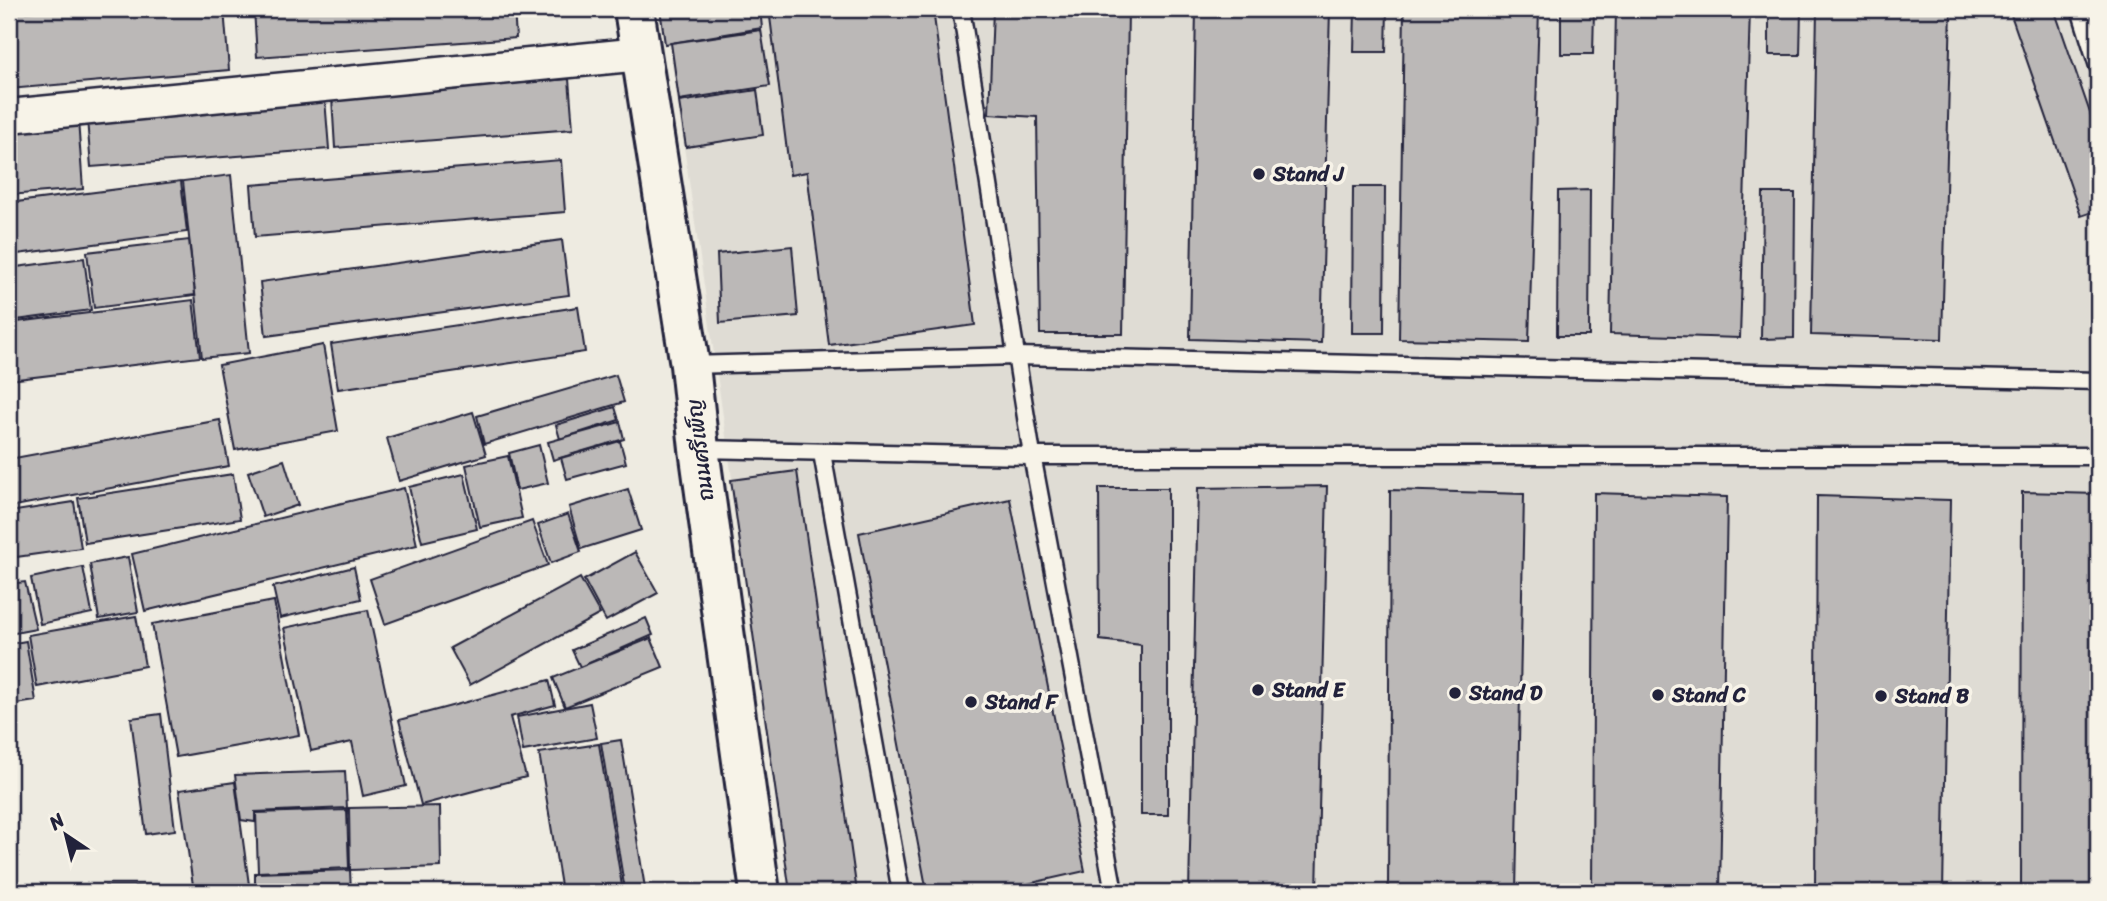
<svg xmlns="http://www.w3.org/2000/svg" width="2107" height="901" font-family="Sriracha,'Playpen Sans Thai',sans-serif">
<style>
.built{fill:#dfdcd4}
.building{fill:#bbb8b7;stroke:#22223b;stroke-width:2}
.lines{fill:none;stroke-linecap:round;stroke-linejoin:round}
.service-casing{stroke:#22223b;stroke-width:21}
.minor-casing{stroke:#22223b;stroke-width:37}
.secondary-casing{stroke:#22223b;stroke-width:44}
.service{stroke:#f7f3e8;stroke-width:16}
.minor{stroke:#f7f3e8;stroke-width:32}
.secondary{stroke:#f7f3e8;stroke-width:38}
.poi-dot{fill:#22223b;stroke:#f7f3e8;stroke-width:2.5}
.labels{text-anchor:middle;stroke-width:7;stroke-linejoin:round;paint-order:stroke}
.poi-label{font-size:21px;font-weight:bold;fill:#22223b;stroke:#f7f3e8;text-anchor:start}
.street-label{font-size:21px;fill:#22223b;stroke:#f7f3e8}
</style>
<rect width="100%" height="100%" fill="#eeebe1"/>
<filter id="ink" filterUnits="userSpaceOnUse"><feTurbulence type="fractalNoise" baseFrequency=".0143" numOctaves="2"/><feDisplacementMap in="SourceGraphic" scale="14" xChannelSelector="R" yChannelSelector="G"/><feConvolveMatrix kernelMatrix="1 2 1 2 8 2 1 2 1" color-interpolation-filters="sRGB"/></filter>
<g filter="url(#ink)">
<path class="built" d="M664 9H2098V892H792Z"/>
<g class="building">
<path d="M9 9H43L9 12Z"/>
<path d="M62 9H224L229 70 9 89V13Z"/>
<path d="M254 9H514L516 38 257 57Z"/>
<path d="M518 9H559L560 15 519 18Z"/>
<path d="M660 9H760L762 28 665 44Z"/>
<path d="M769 9H933L975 325 829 345 807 172 790 175Z"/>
<path d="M993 9H1128L1123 334H1040L1037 117 989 114Z"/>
<path d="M1196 9H1330L1321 343 1190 339Z"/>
<path d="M1355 9H1387L1386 52H1354Z"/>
<path d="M1404 9H1539L1529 342 1399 339Z"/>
<path d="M1561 9H1594L1593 54H1561Z"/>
<path d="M1616 9H1750L1740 338 1610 334Z"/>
<path d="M1769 9H1801L1800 55H1769Z"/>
<path d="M1817 9H1951L1942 339 1811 335Z"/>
<path d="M2009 9H2054L2098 136V210L2081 216Z"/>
<path d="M761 30 770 86 679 100 671 43Z"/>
<path d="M569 79 573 129 335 148 332 98Z"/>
<path d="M757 90 763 135 686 147 679 102Z"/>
<path d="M325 99 329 149 91 167 87 119Z"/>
<path d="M78 120 83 189 9 195V125Z"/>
<path d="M561 160 565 212 255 237 251 185Z"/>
<path d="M231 175 249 353 202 358 183 181Z"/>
<path d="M181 181 187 232 9 255V203Z"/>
<path d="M1353 187H1385L1384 333H1352Z"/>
<path d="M1590 190 1589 336H1557L1558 191Z"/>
<path d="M1763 193H1795L1794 338 1761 339Z"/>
<path d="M189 240 195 295 94 308 87 252Z"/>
<path d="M562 240 569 295 266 336 260 282Z"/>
<path d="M792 246 798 316 720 323 717 254Z"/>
<path d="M84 258 91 310 9 321V268Z"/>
<path d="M193 300 200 357 9 380V323Z"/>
<path d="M578 307 585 352 338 389 331 344Z"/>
<path d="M323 345 338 431 235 450 219 365Z"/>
<path d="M616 375 624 402 484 444 477 416Z"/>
<path d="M615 407 619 420 560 439 556 425Z"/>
<path d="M473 412 486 455 399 481 387 438Z"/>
<path d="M220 420 229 466 9 507V459Z"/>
<path d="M620 422 624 439 553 460 548 442Z"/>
<path d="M620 441 626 463 567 479 561 458Z"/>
<path d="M539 445 548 483 517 490 509 453Z"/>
<path d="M508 456 522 518 480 527 466 465Z"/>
<path d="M284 460 298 505 263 517 248 472Z"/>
<path d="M797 471 857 892H790L731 480Z"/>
<path d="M233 474 240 519 85 543 78 498Z"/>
<path d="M464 474 477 529 422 542 409 487Z"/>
<path d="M1327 486 1317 892H1189L1198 488Z"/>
<path d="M404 488 417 545 145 611 132 554Z"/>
<path d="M1099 488H1168V815H1141V645L1100 640Z"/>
<path d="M628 489 641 530 581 549 569 507Z"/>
<path d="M1390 490 1524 494 1516 892H1388Z"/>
<path d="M2022 492 2098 494V892H2021Z"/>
<path d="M1594 493 1727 497 1720 892H1592Z"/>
<path d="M1817 496 1950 500 1943 892H1815Z"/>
<path d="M1010 499 1085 871 991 892H927L859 533Z"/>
<path d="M74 502 81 548 9 558V512Z"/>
<path d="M568 514 581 552 551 563 538 525Z"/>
<path d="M532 521 548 565 385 624 370 579Z"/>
<path d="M635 552 658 593 606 621 584 580Z"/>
<path d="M128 557 138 612 99 619 90 564Z"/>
<path d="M83 567 92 613 40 624 31 578Z"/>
<path d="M354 567 361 599 280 618 273 587Z"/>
<path d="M580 578 600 614 470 685 450 648Z"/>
<path d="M25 582 36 629 9 634V584Z"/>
<path d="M274 601 299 735 176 757 152 624Z"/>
<path d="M368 610 406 786 363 796 352 742 311 751 284 628Z"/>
<path d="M136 616 145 666 37 687 28 635Z"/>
<path d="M646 618 653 635 580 667 572 650Z"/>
<path d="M651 638 663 667 565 707 553 678Z"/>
<path d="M26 641 36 701 9 705V644Z"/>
<path d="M549 680 555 705 510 717 526 777 421 805 399 720Z"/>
<path d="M590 703 597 738 523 751 517 717Z"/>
<path d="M161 714 175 830 146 834 131 718Z"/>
<path d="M621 740 645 888 625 891 601 743Z"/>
<path d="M599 744 623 892H562L539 753Z"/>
<path d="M345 771 347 808 255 812V822L241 820 235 775Z"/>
<path d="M235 782 250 892H194L179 790Z"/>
<path d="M440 806 441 867 350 870 349 808Z"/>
<path d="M347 810 349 868 258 872 256 813Z"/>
<path d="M350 870 351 892H255V873Z"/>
<rect x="105" y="886" width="88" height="6"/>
</g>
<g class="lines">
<g class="service-casing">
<g id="service">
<path d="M961 9 1032 455 1114 892"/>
<path d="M2080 9 2098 66"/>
<path d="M690 365 1016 356 2098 381"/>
<path d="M699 449 1030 456H2098"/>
<path d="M822 453 901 892"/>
</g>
</g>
<g class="minor-casing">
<path id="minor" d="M9 116 641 54"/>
</g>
<g class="secondary-casing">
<path id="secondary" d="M634 9 690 365 699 449 760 892"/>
</g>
<use href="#service" class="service"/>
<use href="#minor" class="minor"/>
<use href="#secondary" class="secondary"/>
</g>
</g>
<g class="poi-dot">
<circle cx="1259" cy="174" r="7"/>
<circle cx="1258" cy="690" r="7"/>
<circle cx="1455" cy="693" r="7"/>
<circle cx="1658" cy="695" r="7"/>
<circle cx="1881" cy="696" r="7"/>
<circle cx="971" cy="702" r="7"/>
</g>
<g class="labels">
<g class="poi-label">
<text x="1273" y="181">Stand J</text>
<text x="1272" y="697">Stand E</text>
<text x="1469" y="700">Stand D</text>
<text x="1672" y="702">Stand C</text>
<text x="1895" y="703">Stand B</text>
<text x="985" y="709">Stand F</text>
</g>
<g class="street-label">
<text transform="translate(700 450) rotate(-97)" y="7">ถนนศรีเพ็ญ</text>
</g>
</g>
<rect width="2107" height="901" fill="none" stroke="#f7f3e8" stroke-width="35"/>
<rect x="18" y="18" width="2072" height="866" fill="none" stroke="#22223b" stroke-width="2.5" filter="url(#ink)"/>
<g transform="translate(66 835) rotate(325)" stroke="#f7f3e8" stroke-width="5" paint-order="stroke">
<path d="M0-5L12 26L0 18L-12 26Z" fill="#22223b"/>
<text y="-10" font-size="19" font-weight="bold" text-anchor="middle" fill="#22223b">N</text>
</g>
</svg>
